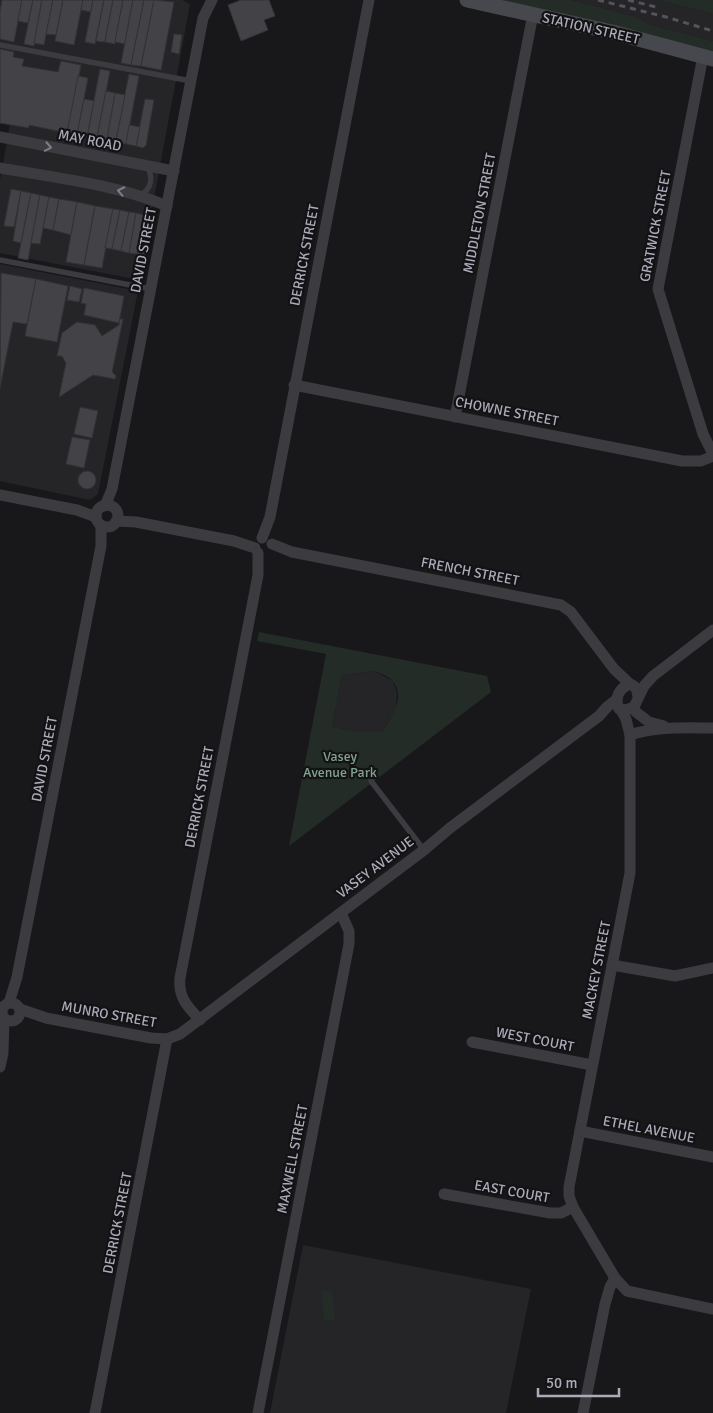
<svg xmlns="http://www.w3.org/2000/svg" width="713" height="1413" font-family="Signika,sans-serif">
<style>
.built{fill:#252427}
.green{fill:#242c28;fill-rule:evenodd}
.building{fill:#434247;stroke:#333235}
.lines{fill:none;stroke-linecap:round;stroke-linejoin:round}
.lane{stroke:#3c3b40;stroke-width:5.5}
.street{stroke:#3c3b40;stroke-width:11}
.secondary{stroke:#47474e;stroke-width:15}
.rail{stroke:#54545b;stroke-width:3;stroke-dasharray:6 5;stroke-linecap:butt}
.oneway{stroke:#7f7e89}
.labels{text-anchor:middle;stroke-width:4.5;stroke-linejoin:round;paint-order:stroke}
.street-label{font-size:14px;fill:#ababb9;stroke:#131315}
.park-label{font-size:14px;fill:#83a28e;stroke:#131315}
</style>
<rect width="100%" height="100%" fill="#18181a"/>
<g class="built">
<path d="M0 0H182L190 4 139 280 0 253V180L10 124 0 122Z"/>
<path d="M572 0H657L713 14V41L648 24 637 17Z"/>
<path d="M0 264 138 291 98 494 90 500 0 481Z"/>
<path d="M374 671 393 681 397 693 396 711 381 732H359L332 727 342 675Z"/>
<path d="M303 1245 531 1289 506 1413H270Z"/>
</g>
<g class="green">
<path d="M499 0H572L637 17 648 24 713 41V52Z"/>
<path d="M657 0H713V14Z"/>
<path d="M259 632 487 676 491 692 289 846 326 654 257 641ZM374 671C380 673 388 676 392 680 407 697 391 719 381 732H359L332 727 342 675Z"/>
<path d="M321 1291H332L335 1320 324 1321Z"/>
</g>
<g class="building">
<path d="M2 0H22L14 42 0 39V11Z"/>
<path d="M22 0H33L28 23 18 21Z"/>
<path d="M33 0H42L34 46 24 44Z"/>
<path d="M42 0H53L44 45 34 43Z"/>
<path d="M53 0H63L56 35 46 34Z"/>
<path d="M63 0H83L74 45 55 41Z"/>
<path d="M83 0H93L91 12 81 10Z"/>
<path d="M93 0H104L95 44 85 42Z"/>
<path d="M104 0H113L105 42 96 41Z"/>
<path d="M113 0H123L115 44 105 42Z"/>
<path d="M123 0H133L125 44 115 42Z"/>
<path d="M133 0H144L131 65 121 63Z"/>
<path d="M144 0H154L141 66 131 65Z"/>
<path d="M154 0 174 2 161 70 141 66Z"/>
<path d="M241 0H269L275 16 264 20 268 30 241 41 228 5Z"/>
<path d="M174 34 182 35 179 54 171 52Z"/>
<path d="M0 49 14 52 13 57 24 59 22 66 58 72 61 61 81 65 67 133 29 125V128L0 123Z"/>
<path d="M100 69 110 71 97 138 87 137Z"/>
<path d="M129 74 139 76 126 144 116 142V140Z"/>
<path d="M78 76 88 78 77 135 67 133Z"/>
<path d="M106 91 115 93 107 140 97 138Z"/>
<path d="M115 93 125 95 116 140H107Z"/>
<path d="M84 99 94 101 87 137 77 135Z"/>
<path d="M145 99 154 100 146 145 143 148 136 146Z"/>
<path d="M129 125 140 127 136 146 126 144Z"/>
<path d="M11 189 21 191 14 227 4 226Z"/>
<path d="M21 191 31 193 21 243 13 241Z"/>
<path d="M31 193 40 195 28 260 18 258Z"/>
<path d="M40 195 49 197 40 244 31 243Z"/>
<path d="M49 197 59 199 53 230 43 228Z"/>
<path d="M59 199 77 202 71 235 53 230Z"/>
<path d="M77 202 95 206 84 265 66 262Z"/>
<path d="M95 206 113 209 102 268 84 265Z"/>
<path d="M113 209 120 210 112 249 105 248Z"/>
<path d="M120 210 129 212 121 251 112 249Z"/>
<path d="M129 212 136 213 129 253 121 251Z"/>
<path d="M136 213 144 215 137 254 129 253Z"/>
<path d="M144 215 151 216 145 256 137 254Z"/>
<path d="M1 273 36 279 27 324 13 322 0 388Z"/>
<path d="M36 279 68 286 57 342 25 336Z"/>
<path d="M70 286 82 289 79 302 67 300Z"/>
<path d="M84 288 124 296 119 323 84 315 86 304 81 303Z"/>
<path d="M120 319H123L112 372 116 376 115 379 93 375 59 397 66 363 62 356H57L62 333 77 322 95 325 102 336 119 325Z"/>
<path d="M80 407 98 411 92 438 74 434Z"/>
<path d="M72 437 90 440 84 468 66 464Z"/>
<circle cx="87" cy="480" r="9"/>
</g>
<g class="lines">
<g class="lane">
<path d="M0 45 191 81"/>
<path d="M141 195C152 188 153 177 147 166"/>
<path d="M0 260 151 289"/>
<path d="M371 781 424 850"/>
</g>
<g class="street">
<path d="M703 56 658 289 703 434 713 454"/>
<path d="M0 137 174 171"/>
<path d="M0 168C56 178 115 184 167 206"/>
<path d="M294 385 682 461H701L713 456"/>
<path d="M455 417 533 14"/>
<path d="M0 495 77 510 96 517"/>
<circle cx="107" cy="516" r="11"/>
<path d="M105 506 112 489 203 18 212 0"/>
<path d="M116 521 136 522 234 541 255 548"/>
<path d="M262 538 270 517 369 0"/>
<path d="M272 544 292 552 561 605 571 612 614 669 630 684"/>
<path d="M638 696C637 690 636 686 630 684 619 688 614 698 619 709L626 710 634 707 644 686 653 676 713 630"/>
<path d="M621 710 626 719 630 735V873L569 1187V1196L573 1207 615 1278 627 1291 713 1309"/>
<path d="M636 712 649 722 664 726"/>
<path d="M630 735C657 726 685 728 713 728"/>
<path d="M612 965 675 976 713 968"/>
<circle cx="11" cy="1012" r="9"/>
<path d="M9 1003 17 977 101 546V525"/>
<path d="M20 1009 46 1018 151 1038 167 1039 180 1034 424 850 450 828 599 716 607 707 617 699"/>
<path d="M200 1020C187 1006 178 997 180 978L258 575V553"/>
<path d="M472 1042 592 1065"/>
<path d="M0 1067 3 1053 4 1018"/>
<path d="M580 1131 713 1157"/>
<path d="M444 1194 550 1213H561L573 1207"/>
<path d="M95 1413 167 1039"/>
<path d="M258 1413 349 944V931L341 913"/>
<path d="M583 1413 605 1304 610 1287 615 1278"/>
</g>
<path class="secondary" d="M467 0 612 32 713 59"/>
<g class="rail">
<path d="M598 0 666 17 713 31"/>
<path d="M628 0 660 8"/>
</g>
</g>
<defs><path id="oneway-chevron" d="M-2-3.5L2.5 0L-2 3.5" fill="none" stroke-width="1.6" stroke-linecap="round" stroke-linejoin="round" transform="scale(1.25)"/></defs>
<g class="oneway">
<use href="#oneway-chevron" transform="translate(48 147) rotate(11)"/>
<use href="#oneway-chevron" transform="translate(121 191) rotate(-168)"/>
</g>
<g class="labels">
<g class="street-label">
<text transform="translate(591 28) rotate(13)" y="5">STATION STREET</text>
<text transform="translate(90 140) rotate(11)" y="5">MAY ROAD</text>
<text transform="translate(479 213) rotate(-79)" y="5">MIDDLETON STREET</text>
<text transform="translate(655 226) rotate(-79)" y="5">GRATWICK STREET</text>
<text transform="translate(143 250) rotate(-79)" y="5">DAVID STREET</text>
<text transform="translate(304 255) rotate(-79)" y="5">DERRICK STREET</text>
<text transform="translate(507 411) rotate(11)" y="5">CHOWNE STREET</text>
<text transform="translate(470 571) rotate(11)" y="5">FRENCH STREET</text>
<text transform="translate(44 759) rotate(-79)" y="5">DAVID STREET</text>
<text transform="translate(199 797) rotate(-79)" y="5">DERRICK STREET</text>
<text transform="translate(375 867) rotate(-37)" y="5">VASEY AVENUE</text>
<text transform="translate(596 970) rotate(-79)" y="5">MACKEY STREET</text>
<text transform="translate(109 1014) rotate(10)" y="5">MUNRO STREET</text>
<text transform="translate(535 1039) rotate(11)" y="5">WEST COURT</text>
<text transform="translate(649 1129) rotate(11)" y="5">ETHEL AVENUE</text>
<text transform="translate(292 1159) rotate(-79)" y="5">MAXWELL STREET</text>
<text transform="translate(512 1191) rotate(10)" y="5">EAST COURT</text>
<text transform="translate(117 1223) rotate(-79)" y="5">DERRICK STREET</text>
</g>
<g class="park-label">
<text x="340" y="761">Vasey<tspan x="340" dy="16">Avenue Park</tspan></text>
</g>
</g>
<path d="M538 1388v8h81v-8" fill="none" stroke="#ababb9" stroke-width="2.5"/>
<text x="546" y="1388" font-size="15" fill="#ababb9" stroke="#131315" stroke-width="4" paint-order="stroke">50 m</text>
</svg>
